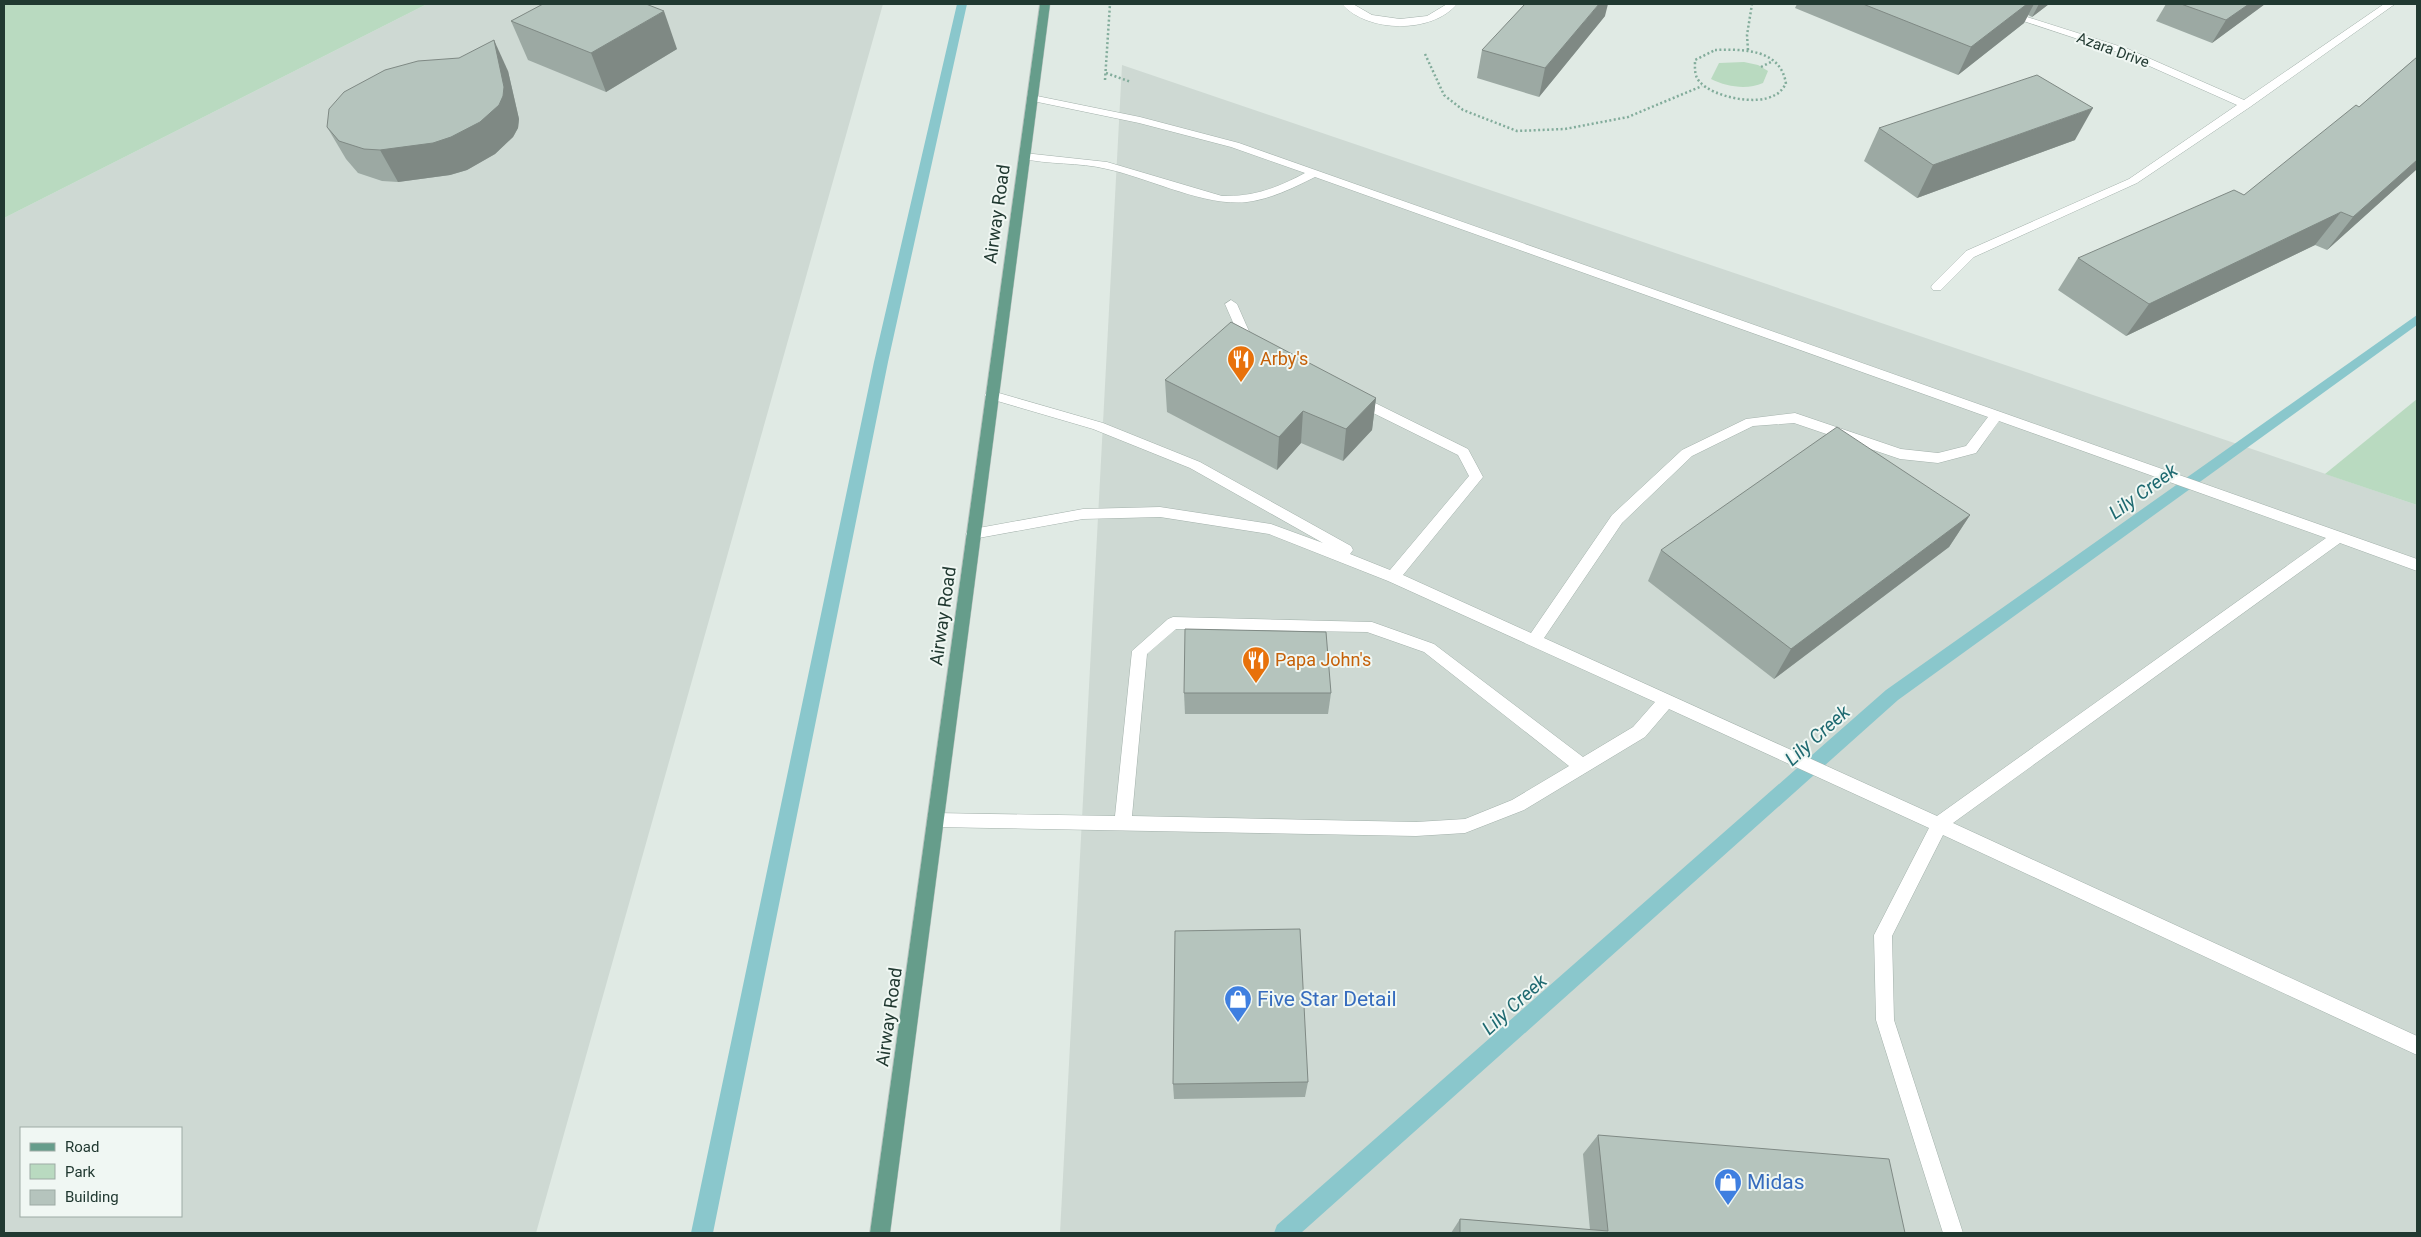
<svg xmlns="http://www.w3.org/2000/svg" width="2421" height="1237" font-family="Roboto,sans-serif">
<style>
.built{fill:#ced9d3;fill-rule:evenodd}
.green{fill:#b9dac0}
.lines{fill:none;stroke-linecap:round;stroke-linejoin:round}
.stream{fill:#8ac7cc;fill-rule:evenodd}
.service-casing{stroke:#a3b1ab;stroke-width:1}
.minor-casing{stroke:#a3b1ab;stroke-width:1}
.primary-casing{stroke:#bcc4c1;stroke-width:1}
.path{stroke:#82ac9b;stroke-width:2.5;stroke-dasharray:2 2.5;stroke-linecap:butt}
.service{fill:#fff;fill-rule:evenodd}
.minor{fill:#fff;fill-rule:evenodd}
.primary{fill:#669d8b;fill-rule:evenodd}
.wall{fill:#9ca9a3}
.shaded-wall{fill:#7f8984}
.building{fill:#b5c4bd;stroke:#7f8984}
.labels{text-anchor:middle;stroke-width:4;stroke-linejoin:round;paint-order:stroke}
.far-street-label{font-size:15px;fill:#213931;stroke:#f0f7f3}
.street-label{font-size:18px;fill:#213931;stroke:#f0f7f3}
.food-label{font-size:18px;fill:#c56008;stroke:#f0f7f3;text-anchor:start}
.water-label{font-size:19px;font-style:italic;fill:#1f6a71;stroke:#f0f7f3}
.near-shop-label{font-size:21px;fill:#366cbe;stroke:#f0f7f3;text-anchor:start}
</style>
<rect width="100%" height="100%" fill="#e0eae4"/>
<g class="built">
<path d="M427 4H883L536 1233H4V218ZM21 1128H181V1216H21Z"/>
<path d="M1122 65 2417 505V1233H1060Z"/>
</g>
<g class="green">
<path d="M4 4H427L4 218Z"/>
<path d="M1744 62 1758 65 1768 71 1763 83C1747 90 1727 87 1711 79L1719 63Z"/>
<path d="M2417 399V505L2325 474Z"/>
</g>
<g class="lines">
<g class="stream">
<path d="M957 4H967L888 362 713 1233H691L874 362Z"/>
<path d="M2417 315V325L1898 700 1301 1233H1274L1277 1225 1886 690Z"/>
</g>
<g class="service-casing">
<g id="service">
<path d="M1032 95 1140 117 1239 143 2417 559V571L2340 543 1953 823 2417 1036V1055L1943 835 1892 936 1894 1020 1963 1233H1943L1876 1020 1874 935 1929 828 1669 709 1645 737 1524 810 1465 833 1416 836 935 827 929 825 927 820 929 815 935 813 1115 816 1132 651 1168 619 1173 617 1372 622 1434 644 1583 757 1633 727 1655 702 1388 581 1269 534 1160 517 1083 519 973 539 968 538 966 534 968 530 973 529 1083 509 1160 507 1271 524 1323 543 1190 468 1093 429 987 398 985 395 987 392 992 391 1103 423 1200 462 1351 546 1353 550 1350 554 1390 570 1469 476 1458 455 1353 403 1351 400 1353 397H1363L1468 449 1483 477 1403 575 1531 633 1612 515 1682 450 1746 419 1795 413 1901 449 1938 453 1966 446 1988 417 1315 177C1293 188 1271 199 1247 202 1205 207 1149 178 1107 169 1079 162 1048 165 1020 158L1019 156 1024 153 1107 162 1222 196C1253 197 1277 188 1305 173L1231 147 1139 123 1028 100 1027 98ZM1999 421 2326 538 1937 816 1544 638 1622 523 1692 456 1753 426 1794 423 1900 459 1938 463 1976 453ZM1176 629 1367 632 1424 652 1569 766 1512 800 1465 819 1416 822 1132 816 1147 654Z"/>
<path d="M1231 300 1237 304 1255 345 1253 348H1245L1243 345 1225 304Z"/>
</g>
</g>
<g class="minor-casing">
<g id="minor">
<path d="M1342 4H1353L1372 15 1400 19 1427 16 1447 4H1457C1432 34 1367 33 1342 4Z"/>
<path d="M1972 4H1986L2128 49 2244 100 2384 4H2395L2250 107 2137 183 1974 257 1941 290H1933L1931 287 1933 284 1966 251 2129 179 2237 105 2120 53Z"/>
</g>
</g>
<g class="primary-casing">
<path id="primary" d="M1040 4H1050L890 1233H870Z"/>
</g>
<g class="path">
<path d="M1715 50C1744 49 1781 49 1786 84 1783 88 1780 93 1775 95 1757 106 1713 97 1700 82 1694 76 1695 68 1695 60Z"/>
<path d="M1748 50 1747 35 1752 4"/>
<path d="M1425 54 1444 95 1463 110 1517 131 1565 129 1628 117 1702 86"/>
<path d="M1761 67 1773 61"/>
<path d="M1106 73 1131 82"/>
<path d="M1105 80 1110 4"/>
</g>
<use href="#service" class="service"/>
<use href="#minor" class="minor"/>
<use href="#primary" class="primary"/>
</g>
<g class="wall">
<path d="M1797 4H2049L2032 17 2028 15 2024 23 1958 75 1795 8Z"/>
<path d="M2166 4H2265L2212 43 2156 21Z"/>
<path d="M1605 16 1539 97 1477 78 1482 50Z"/>
<path d="M511 21 677 49 606 92 528 60Z"/>
<path d="M2417 57V169L2327 250 2315 245 2126 336 2058 290 2078 258 2244 195 2359 107Z"/>
<path d="M508 71 519 119 518 128 513 137 495 154 467 170 450 175 398 182 382 181 358 173 346 159 327 127Z"/>
<path d="M1879 128 2075 140 1917 198 1864 161Z"/>
<path d="M1165 380 1376 398 1372 430 1343 461 1301 443 1277 470 1167 412Z"/>
<path d="M1970 515 1949 547 1774 679 1648 581 1661 550Z"/>
<path d="M1184 693H1331L1328 714H1185Z"/>
<path d="M1308 1082 1305 1097 1174 1099 1173 1084Z"/>
<path d="M1598 1135 1905 1233H1451L1460 1219 1590 1230 1583 1154Z"/>
</g>
<g class="shaded-wall">
<path d="M1599 4H1608L1605 16 1539 97 1545 68Z"/>
<path d="M2027 4H2034L2024 23 1958 75 1971 47Z"/>
<path d="M2039 4H2049L2032 17Z"/>
<path d="M2249 4H2265L2212 43 2226 20Z"/>
<path d="M664 11 677 49 606 92 591 53Z"/>
<path d="M494 40 508 71 519 119 518 128 513 137 495 154 467 170 450 175 398 182 380 150Z"/>
<path d="M2093 108 2075 140 1917 198 1933 165Z"/>
<path d="M2417 160V169L2327 250 2353 217Z"/>
<path d="M2341 212 2315 245 2126 336 2149 304Z"/>
<path d="M1376 398 1372 430 1343 461 1346 429Z"/>
<path d="M1303 411 1301 443 1277 470 1279 437Z"/>
<path d="M1970 515 1949 547 1774 679 1791 649Z"/>
</g>
<g class="building">
<path d="M543 4H646L664 11 591 53 511 21Z"/>
<path d="M1525 4H1599L1545 68 1482 50Z"/>
<path d="M1863 4H2027L1971 47Z"/>
<path d="M2181 4H2249L2226 20Z"/>
<path d="M494 40 504 87 503 96 499 105 480 122 451 137 433 143 380 150 364 149 339 141 327 127 329 109 344 92 385 70 418 61 459 58Z"/>
<path d="M2417 57V160L2353 217 2341 212 2149 304 2078 258 2234 190 2244 195 2356 105 2359 107Z"/>
<path d="M2037 75 2093 108 1933 165 1879 128Z"/>
<path d="M1231 322 1376 398 1346 429 1303 411 1279 437 1165 380Z"/>
<path d="M1837 427 1970 515 1791 649 1661 550Z"/>
<path d="M1185 629 1326 632 1331 693H1184Z"/>
<path d="M1300 929 1308 1082 1173 1084 1175 931Z"/>
<path d="M1598 1135 1889 1159 1905 1233H1460V1219L1608 1231Z"/>
</g>
<defs>
<g id="restaurant-pin" transform="scale(1.4375)"><path d="M0 17L-7.5 6A9.5 9.5 0 1 1 7.5 6Z" fill="#e8710a" stroke="#f0f7f3"/><path d="M-5-6h1v4h1v-4h1v4h1v-4h1v5L-1.5 .5V6h-2V.5L-5-1ZM5-6V6H3V1.5H1.5Q1.5-4 5-6Z" fill="#fff"/></g>
<g id="shop-pin" transform="scale(1.4375)"><path d="M0 17L-7.5 6A9.5 9.5 0 1 1 7.5 6Z" fill="#3f7fe0" stroke="#f0f7f3"/><path d="M-5-2.5h2.3a2.7 3.5 0 0 1 5.4 0H5L5.5 6h-11ZM-1.5-2.5h3a1.5 2.3 0 0 0-3 0Z" fill="#fff"/></g>
</defs>
<g fill-rule="evenodd">
<use href="#restaurant-pin" x="1241" y="359"/>
<use href="#restaurant-pin" x="1256" y="660"/>
<use href="#shop-pin" x="1238" y="999"/>
<use href="#shop-pin" x="1728" y="1182"/>
</g>
<g class="labels">
<g class="far-street-label">
<text transform="translate(2113 50) rotate(20)" y="5">Azara Drive</text>
</g>
<g class="street-label">
<text transform="translate(997 214) rotate(-82)" y="6">Airway Road</text>
<text transform="translate(943 616) rotate(-82)" y="6">Airway Road</text>
<text transform="translate(889 1017) rotate(-82)" y="6">Airway Road</text>
</g>
<g class="food-label">
<text x="1260" y="365">Arby's</text>
<text x="1275" y="666">Papa John's</text>
</g>
<g class="water-label">
<text transform="translate(2143 491) rotate(-36)" y="7">Lily Creek</text>
<text transform="translate(1817 735) rotate(-42)" y="7">Lily Creek</text>
<text transform="translate(1514 1004) rotate(-42)" y="7">Lily Creek</text>
</g>
<g class="near-shop-label">
<text x="1257" y="1006">Five Star Detail</text>
<text x="1747" y="1189">Midas</text>
</g>
</g>
<rect width="2421" height="1237" fill="none" stroke="#213931" stroke-width="10"/>
<rect x="20" y="1127" width="162" height="90" fill="#f0f7f3" stroke="#9daba5"/>
<rect x="30" y="1143" width="25" height="8" fill="#669d8b" stroke="#9daba5"/>
<text x="65" y="1152" font-size="15" fill="#213931">Road</text>
<rect x="30" y="1164" width="25" height="15" fill="#b9dac0" stroke="#9daba5"/>
<text x="65" y="1177" font-size="15" fill="#213931">Park</text>
<rect x="30" y="1190" width="25" height="15" fill="#b5c4bd" stroke="#9daba5"/>
<text x="65" y="1202" font-size="15" fill="#213931">Building</text>
</svg>
